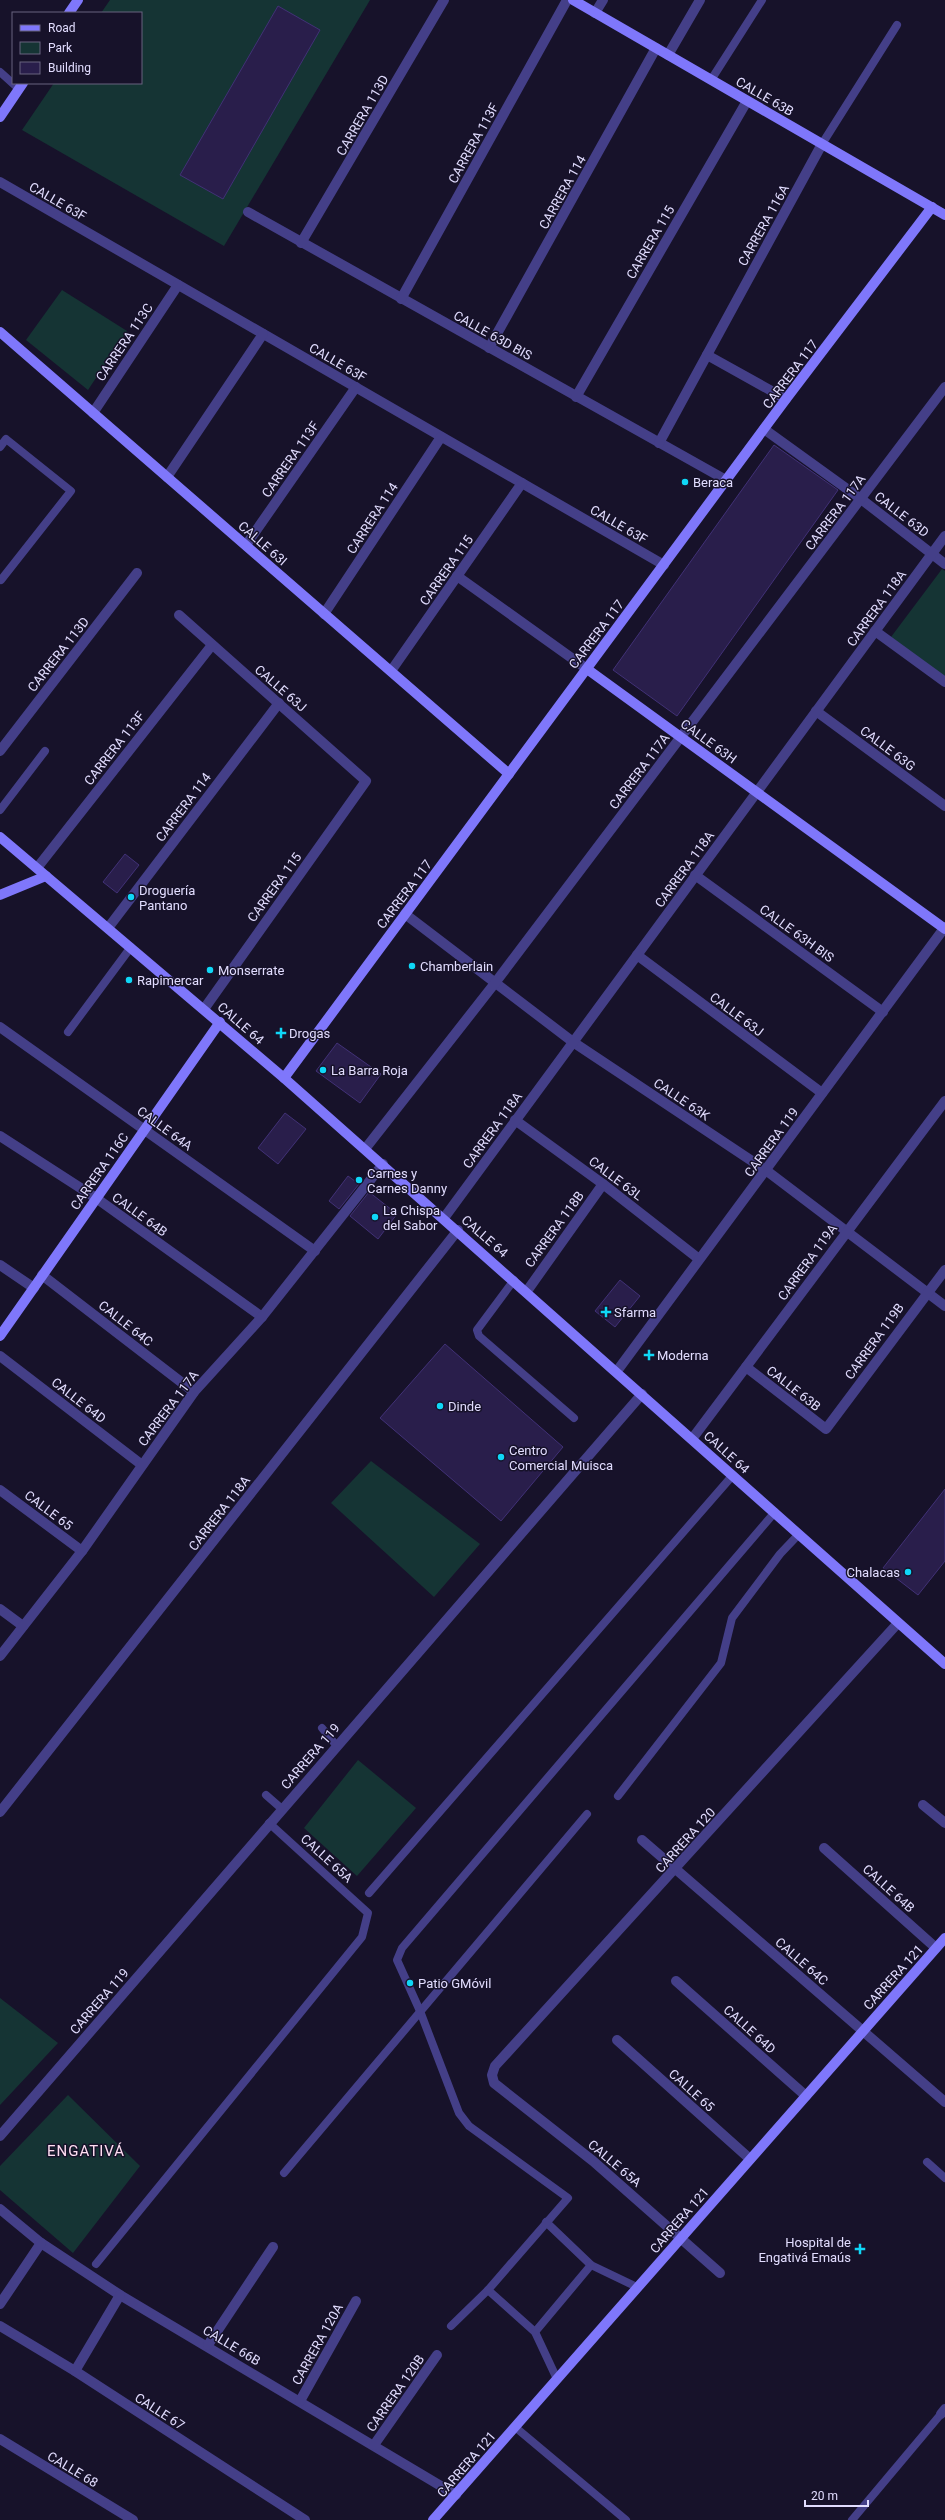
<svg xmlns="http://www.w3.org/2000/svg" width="945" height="2520" font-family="Roboto,sans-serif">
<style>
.green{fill:#153434}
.building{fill:#291e4b;stroke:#413176}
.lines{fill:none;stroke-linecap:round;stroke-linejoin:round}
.lane{stroke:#443f88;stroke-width:8}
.street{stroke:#443f88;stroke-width:10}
.secondary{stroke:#7f77fb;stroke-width:10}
.poi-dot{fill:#0fd7f7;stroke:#17122a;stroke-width:1.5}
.labels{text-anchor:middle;stroke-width:3;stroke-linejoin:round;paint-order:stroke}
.street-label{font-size:13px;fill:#e1dcfe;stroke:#17122a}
.poi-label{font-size:13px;fill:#e1dcfe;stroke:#17122a;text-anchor:start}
.quarter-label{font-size:15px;letter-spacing:1px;fill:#fedef1;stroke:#17122a}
</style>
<rect width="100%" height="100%" fill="#17122a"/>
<g class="green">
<path d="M110 0H370L224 246 22 130 54 83H141V13H101Z"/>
<path d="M62 290 127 331 88 390 26 340Z"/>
<path d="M942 569 945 571V677L891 637Z"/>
<path d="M371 1461 480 1544 434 1597 331 1503Z"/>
<path d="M358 1760 416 1808 357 1876 304 1828Z"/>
<path d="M0 1998 58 2043 0 2105Z"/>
<path d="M68 2095 140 2166 73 2253 0 2190V2166Z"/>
</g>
<g class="building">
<path d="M278 6 320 30 223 199 180 175Z"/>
<path d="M774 445 838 490 677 716 613 670Z"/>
<path d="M125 854 139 865 117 893 103 882Z"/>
<path d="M337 1043 381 1074 360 1103 316 1071Z"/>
<path d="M285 1113 306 1129 278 1164 258 1148Z"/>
<path d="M348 1176 359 1184 339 1209 329 1201Z"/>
<path d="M369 1192 397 1214 378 1239 350 1216Z"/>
<path d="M620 1280 640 1296 615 1327 595 1311Z"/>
<path d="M445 1344 563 1447 501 1521 380 1418Z"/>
<path d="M945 1489V1561L918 1595 883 1568Z"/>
</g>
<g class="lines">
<g class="lane">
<path d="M0 72 19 89"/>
<path d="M711 80 762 0"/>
<path d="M822 144 897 25"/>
<path d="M0 447 6 439 71 491 1 580"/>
<path d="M0 810 45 751"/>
<path d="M68 1032 131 947"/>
<path d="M514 1280 477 1330 479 1336 574 1418"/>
<path d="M322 1728 336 1745"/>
<path d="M266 1795 282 1809"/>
<path d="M618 1796 721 1663 732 1618 780 1554 799 1534"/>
<path d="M369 1893 733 1475"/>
<path d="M927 2162 945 2178"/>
<path d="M284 2173 587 1814"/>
<path d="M546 2222 591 2265 637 2287"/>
<path d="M96 2264 362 1937 368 1913 269 1823"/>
<path d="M488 2290 535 2332 557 2379"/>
<path d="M451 2326 488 2290 568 2198 469 2126 459 2113 420 2011 397 1960 402 1948 775 1512"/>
<path d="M535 2332 591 2265"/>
<path d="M515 2427 626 2520"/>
<path d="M852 2520 941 2414"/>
</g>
<g class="street">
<path d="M595 13 603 0"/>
<path d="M668 55 700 0"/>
<path d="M0 182 664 565"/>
<path d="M248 212 726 480"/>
<path d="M301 243 444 0"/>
<path d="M401 299 567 0"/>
<path d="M489 348 656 48"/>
<path d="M707 355 786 399"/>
<path d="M576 397 747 101"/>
<path d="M93 413 178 285"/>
<path d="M764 429 861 499 945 564"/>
<path d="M659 443 822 144"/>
<path d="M167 477 263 334"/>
<path d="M246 545 356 387"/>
<path d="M457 576 587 669"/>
<path d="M324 614 441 437"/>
<path d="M179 615 366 781 204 1009"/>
<path d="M875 631 945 682"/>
<path d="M391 671 522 483"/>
<path d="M816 711 945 806"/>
<path d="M0 751 137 573"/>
<path d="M37 868 212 645"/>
<path d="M695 875 883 1012"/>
<path d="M405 914 573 1042 767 1171 945 1306"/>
<path d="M108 928 279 703"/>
<path d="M637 955 822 1093"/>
<path d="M0 1027 315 1251"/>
<path d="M515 1120 603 1184 699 1259"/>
<path d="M0 1136 96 1198 262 1317"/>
<path d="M365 1149 495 983 945 387"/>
<path d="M444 1218 945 536"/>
<path d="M0 1265 34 1288"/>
<path d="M42 1275 194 1392"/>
<path d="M527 1291 603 1184"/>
<path d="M0 1356 142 1465"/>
<path d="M746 1367 826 1429 945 1270"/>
<path d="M617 1371 945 927"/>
<path d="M692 1439 945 1101"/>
<path d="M0 1490 82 1551"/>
<path d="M0 1609 23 1626"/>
<path d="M0 1656 82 1551 194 1392 262 1317 383 1164"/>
<path d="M923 1805 945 1823"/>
<path d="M0 1812 458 1230"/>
<path d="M642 1840 945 2102"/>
<path d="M824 1848 936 1948"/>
<path d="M676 1981 806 2096"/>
<path d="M617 2040 750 2159"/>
<path d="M0 2136 642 1394"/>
<path d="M0 2209 41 2243 120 2295 456 2495"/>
<path d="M720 2273 593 2161 494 2083 492 2075 495 2066 898 1623"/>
<path d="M0 2304 41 2243"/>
<path d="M0 2326 75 2371 305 2520"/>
<path d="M208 2345 273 2247"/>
<path d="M75 2371 120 2295"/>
<path d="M300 2401 356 2301"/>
<path d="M941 2414 945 2409"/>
<path d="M0 2439 133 2520"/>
<path d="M374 2445 437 2355"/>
</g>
<g class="secondary">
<path d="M573 0 945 215"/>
<path d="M69 13 78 0"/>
<path d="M0 117 23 83"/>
<path d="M0 332 509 774"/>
<path d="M587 669 945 929"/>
<path d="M0 837 284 1078 945 1664"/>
<path d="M0 895 46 876"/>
<path d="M284 1078 786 399 932 207"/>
<path d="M0 1336 220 1022"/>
<path d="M433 2520 945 1938"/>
</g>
</g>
<g class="poi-dot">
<circle cx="685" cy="482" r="4"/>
<circle cx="131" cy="897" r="4"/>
<circle cx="412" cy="966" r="4"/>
<circle cx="210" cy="970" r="4"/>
<circle cx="129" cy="980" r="4"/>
<path d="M279 1027h4v4h4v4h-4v4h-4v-4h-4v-4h4z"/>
<circle cx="323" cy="1070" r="4"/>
<circle cx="359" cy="1180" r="4"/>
<circle cx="375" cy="1217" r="4"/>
<path d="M604 1306h4v4h4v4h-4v4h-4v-4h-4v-4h4z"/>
<path d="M647 1349h4v4h4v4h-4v4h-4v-4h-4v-4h4z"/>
<circle cx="440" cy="1406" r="4"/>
<circle cx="501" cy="1457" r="4"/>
<circle cx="908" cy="1572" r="4"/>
<circle cx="410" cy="1983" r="4"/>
<path d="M858 2243h4v4h4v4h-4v4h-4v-4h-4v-4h4z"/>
</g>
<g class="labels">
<g class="street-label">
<text transform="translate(765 96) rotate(30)" y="5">CALLE 63B</text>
<text transform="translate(362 115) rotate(-60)" y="5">CARRERA 113D</text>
<text transform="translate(473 143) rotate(-61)" y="5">CARRERA 113F</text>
<text transform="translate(562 192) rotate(-61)" y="5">CARRERA 114</text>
<text transform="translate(58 201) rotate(30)" y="5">CALLE 63F</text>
<text transform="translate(763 225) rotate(-61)" y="5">CARRERA 116A</text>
<text transform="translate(650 242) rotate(-60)" y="5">CARRERA 115</text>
<text transform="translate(493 335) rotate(29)" y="5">CALLE 63D BIS</text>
<text transform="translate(124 342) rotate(-56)" y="5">CARRERA 113C</text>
<text transform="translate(338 362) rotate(30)" y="5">CALLE 63F</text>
<text transform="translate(790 374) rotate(-53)" y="5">CARRERA 117</text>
<text transform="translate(290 459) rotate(-55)" y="5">CARRERA 113F</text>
<text transform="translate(835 512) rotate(-53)" y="5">CARRERA 117A</text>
<text transform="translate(902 514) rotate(38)" y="5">CALLE 63D</text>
<text transform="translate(372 518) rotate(-57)" y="5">CARRERA 114</text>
<text transform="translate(619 524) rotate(30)" y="5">CALLE 63F</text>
<text transform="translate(263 543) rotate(41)" y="5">CALLE 63I</text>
<text transform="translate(446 570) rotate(-55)" y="5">CARRERA 115</text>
<text transform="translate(876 608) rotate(-54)" y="5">CARRERA 118A</text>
<text transform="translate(596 634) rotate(-53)" y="5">CARRERA 117</text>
<text transform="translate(58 654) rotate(-52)" y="5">CARRERA 113D</text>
<text transform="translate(281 688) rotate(41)" y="5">CALLE 63J</text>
<text transform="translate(709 741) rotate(36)" y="5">CALLE 63H</text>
<text transform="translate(114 748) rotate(-52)" y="5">CARRERA 113F</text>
<text transform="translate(888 748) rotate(37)" y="5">CALLE 63G</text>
<text transform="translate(639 771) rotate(-53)" y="5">CARRERA 117A</text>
<text transform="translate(183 807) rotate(-53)" y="5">CARRERA 114</text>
<text transform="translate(684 869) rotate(-54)" y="5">CARRERA 118A</text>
<text transform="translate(274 887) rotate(-54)" y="5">CARRERA 115</text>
<text transform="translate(404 894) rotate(-53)" y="5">CARRERA 117</text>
<text transform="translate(797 933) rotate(36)" y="5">CALLE 63H BIS</text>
<text transform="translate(737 1014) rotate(37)" y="5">CALLE 63J</text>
<text transform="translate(241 1023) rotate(41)" y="5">CALLE 64</text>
<text transform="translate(682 1099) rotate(34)" y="5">CALLE 63K</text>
<text transform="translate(165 1128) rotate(36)" y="5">CALLE 64A</text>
<text transform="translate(492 1130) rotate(-54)" y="5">CARRERA 118A</text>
<text transform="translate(771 1142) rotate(-54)" y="5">CARRERA 119</text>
<text transform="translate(99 1171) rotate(-55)" y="5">CARRERA 116C</text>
<text transform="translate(616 1178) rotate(37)" y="5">CALLE 63L</text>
<text transform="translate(140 1214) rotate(36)" y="5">CALLE 64B</text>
<text transform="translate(554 1229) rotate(-54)" y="5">CARRERA 118B</text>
<text transform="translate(485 1236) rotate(41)" y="5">CALLE 64</text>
<text transform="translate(807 1262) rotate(-54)" y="5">CARRERA 119A</text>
<text transform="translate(126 1323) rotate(38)" y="5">CALLE 64C</text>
<text transform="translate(874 1341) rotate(-54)" y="5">CARRERA 119B</text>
<text transform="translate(794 1388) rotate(38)" y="5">CALLE 63B</text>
<text transform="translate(79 1400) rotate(38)" y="5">CALLE 64D</text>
<text transform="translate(168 1408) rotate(-53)" y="5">CARRERA 117A</text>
<text transform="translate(727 1452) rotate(42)" y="5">CALLE 64</text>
<text transform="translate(49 1510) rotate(37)" y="5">CALLE 65</text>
<text transform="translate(219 1513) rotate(-52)" y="5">CARRERA 118A</text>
<text transform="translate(310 1756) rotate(-49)" y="5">CARRERA 119</text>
<text transform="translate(685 1840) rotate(-48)" y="5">CARRERA 120</text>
<text transform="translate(327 1858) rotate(42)" y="5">CALLE 65A</text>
<text transform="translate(889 1888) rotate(42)" y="5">CALLE 64B</text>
<text transform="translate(802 1961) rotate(41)" y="5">CALLE 64C</text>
<text transform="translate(893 1977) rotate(-48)" y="5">CARRERA 121</text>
<text transform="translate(99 2001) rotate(-49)" y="5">CARRERA 119</text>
<text transform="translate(750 2029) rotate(42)" y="5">CALLE 64D</text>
<text transform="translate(692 2090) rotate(42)" y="5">CALLE 65</text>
<text transform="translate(615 2163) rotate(40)" y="5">CALLE 65A</text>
<text transform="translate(679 2220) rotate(-49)" y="5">CARRERA 121</text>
<text transform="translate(317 2344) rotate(-61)" y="5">CARRERA 120A</text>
<text transform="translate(232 2345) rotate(31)" y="5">CALLE 66B</text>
<text transform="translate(395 2393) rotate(-55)" y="5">CARRERA 120B</text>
<text transform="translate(160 2411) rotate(33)" y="5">CALLE 67</text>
<text transform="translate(466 2464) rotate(-49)" y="5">CARRERA 121</text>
<text transform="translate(73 2469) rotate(31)" y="5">CALLE 68</text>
</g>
<g class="poi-label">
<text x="693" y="487">Beraca</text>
<text x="139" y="895">Droguería<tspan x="139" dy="15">Pantano</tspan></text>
<text x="420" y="971">Chamberlain</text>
<text x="218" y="975">Monserrate</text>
<text x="137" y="985">Rapimercar</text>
<text x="289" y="1038">Drogas</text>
<text x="331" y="1075">La Barra Roja</text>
<text x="367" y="1178">Carnes y<tspan x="367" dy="15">Carnes Danny</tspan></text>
<text x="383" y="1215">La Chispa<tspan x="383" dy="15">del Sabor</tspan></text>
<text x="614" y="1317">Sfarma</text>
<text x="657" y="1360">Moderna</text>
<text x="448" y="1411">Dinde</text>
<text x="509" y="1455">Centro<tspan x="509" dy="15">Comercial Muisca</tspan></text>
<text x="900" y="1577" text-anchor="end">Chalacas</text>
<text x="418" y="1988">Patio GMóvil</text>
<text x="851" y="2247" text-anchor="end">Hospital de<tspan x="851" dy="15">Engativá Emaús</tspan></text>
</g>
<g class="quarter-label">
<text x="86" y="2156">ENGATIVÁ</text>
</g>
</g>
<rect x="12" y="12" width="130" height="72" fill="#17122a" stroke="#68637f"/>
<rect x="20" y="25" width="20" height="6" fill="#7f77fb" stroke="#68637f"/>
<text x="48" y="32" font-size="12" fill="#e1dcfe">Road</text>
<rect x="20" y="42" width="20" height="12" fill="#153434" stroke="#68637f"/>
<text x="48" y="52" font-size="12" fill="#e1dcfe">Park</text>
<rect x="20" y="62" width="20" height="12" fill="#291e4b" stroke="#68637f"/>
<text x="48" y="72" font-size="12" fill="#e1dcfe">Building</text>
<path d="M805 2500v6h63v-6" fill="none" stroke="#e1dcfe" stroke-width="2"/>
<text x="811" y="2500" font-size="12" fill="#e1dcfe" stroke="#17122a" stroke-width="3" paint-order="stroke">20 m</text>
</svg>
